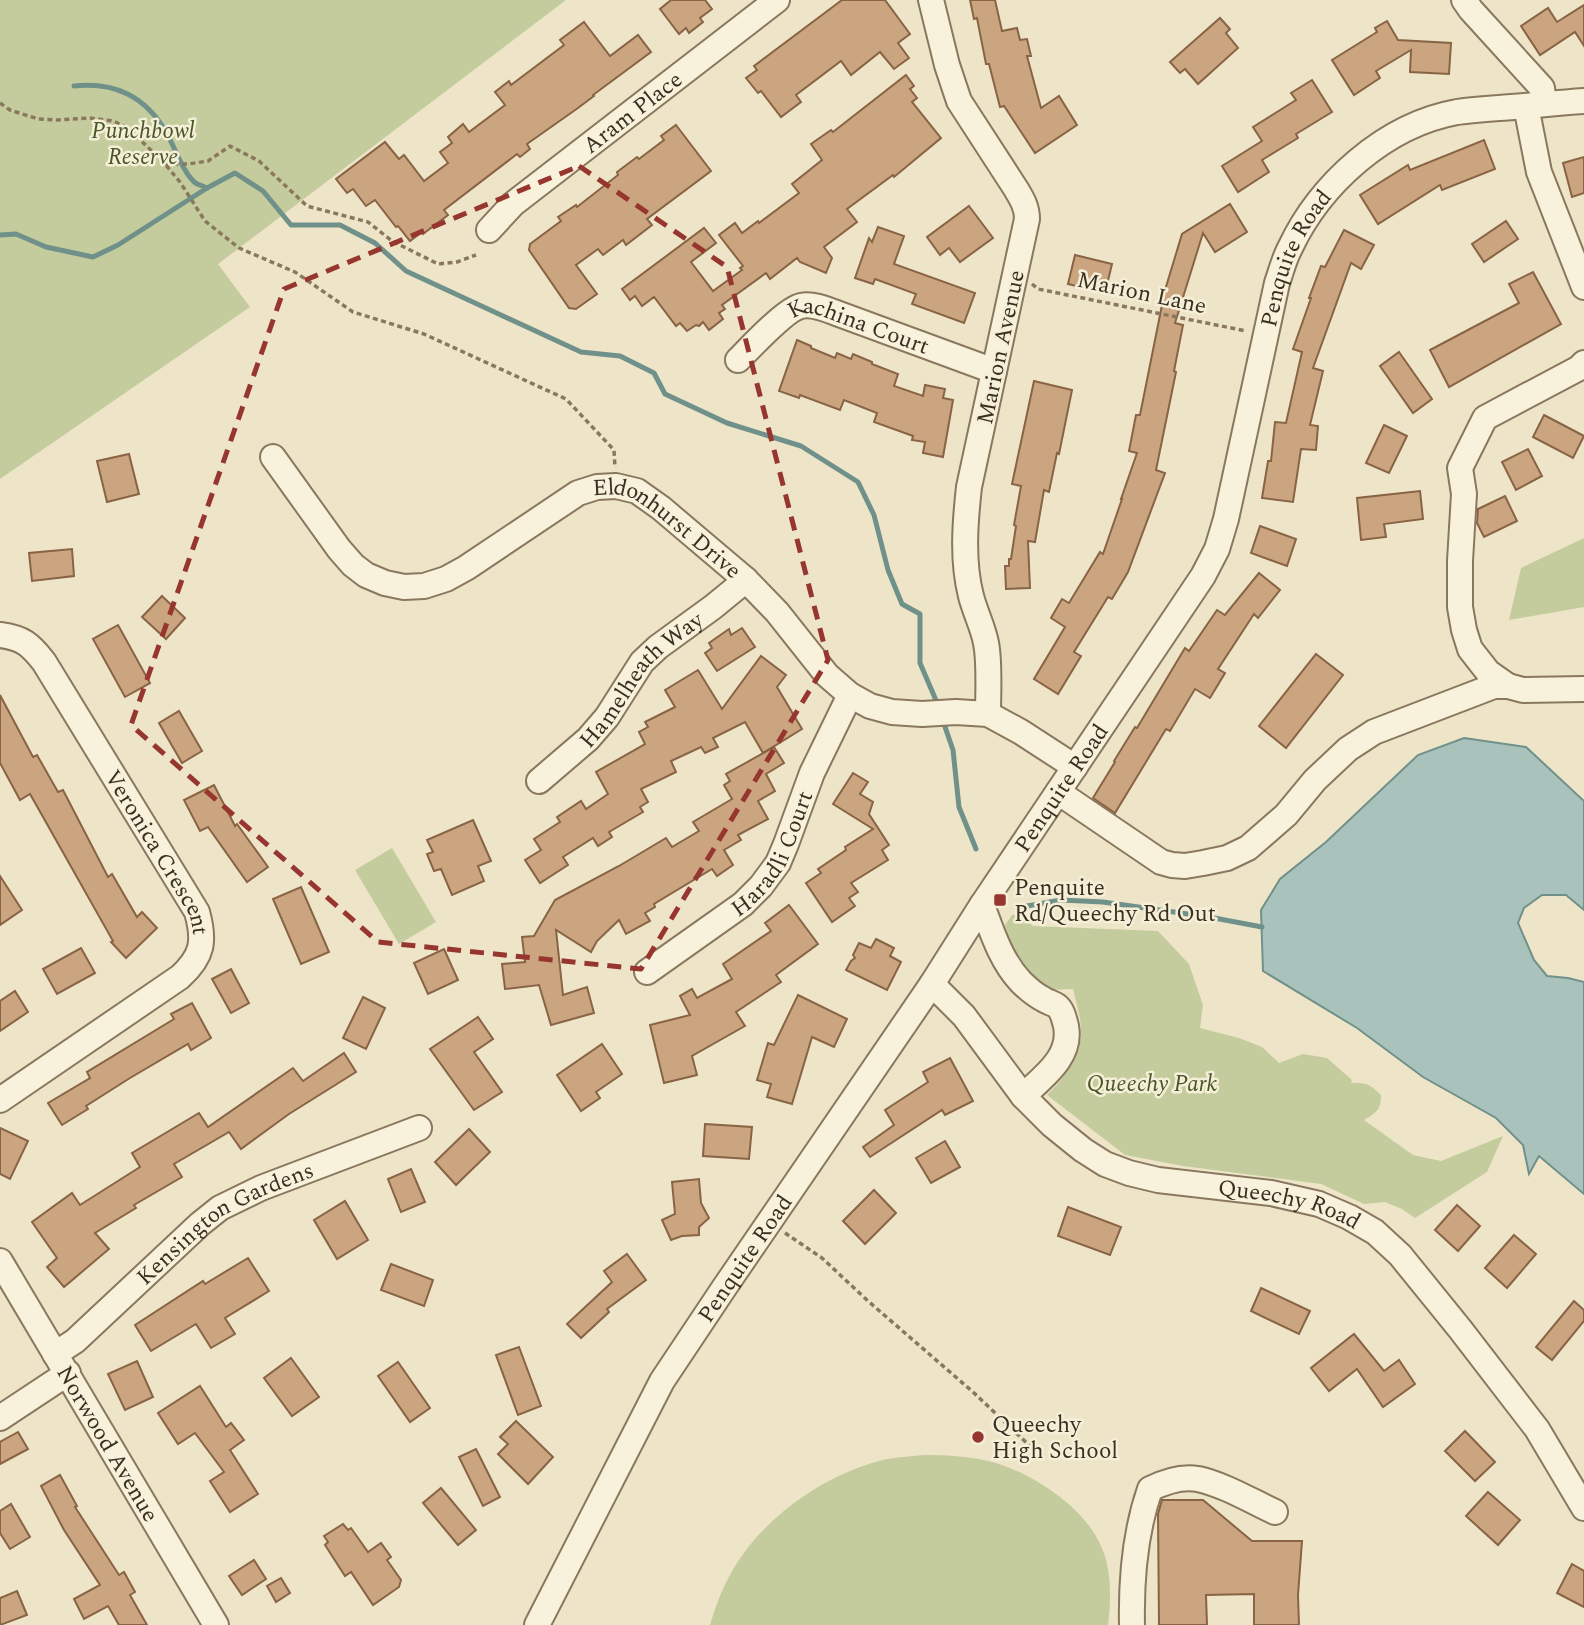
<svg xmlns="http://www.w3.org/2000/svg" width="1584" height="1625" font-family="Spectral,serif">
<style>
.green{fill:#c4cc9d}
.water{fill:#aac2bc;stroke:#70918a;stroke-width:2}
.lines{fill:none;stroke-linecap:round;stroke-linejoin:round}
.stream{stroke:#70918a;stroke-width:5}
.building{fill:#cba480;stroke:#886344;stroke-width:2}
.minor-casing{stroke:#8a785e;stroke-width:28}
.path{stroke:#8a785e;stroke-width:3.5;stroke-dasharray:5 3.5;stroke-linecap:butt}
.minor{stroke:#f8f2dc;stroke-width:24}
.marked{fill:none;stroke:#97352f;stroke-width:5;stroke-dasharray:14 9;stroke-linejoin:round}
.poi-dot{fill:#97352f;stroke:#f5efd8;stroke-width:2.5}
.labels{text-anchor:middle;stroke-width:5;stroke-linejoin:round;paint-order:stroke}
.street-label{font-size:23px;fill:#3b2f21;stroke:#f5efd8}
.park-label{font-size:23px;font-style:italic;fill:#485628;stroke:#f5efd8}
.poi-label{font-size:23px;fill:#3b2f21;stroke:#f5efd8;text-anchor:start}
</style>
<rect width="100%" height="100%" fill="#eee5c9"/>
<g class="green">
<path d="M0 0H566L218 264 250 307 0 479Z"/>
<path d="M1584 538V607L1509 620 1521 568Z"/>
<path d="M392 848 436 922 399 944 355 870Z"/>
<path d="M1012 915H1021L1033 926 1158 931 1189 964 1203 1005 1200 1028 1239 1038 1262 1047 1279 1063 1303 1054 1327 1058 1352 1080 1351 1083C1366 1082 1371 1085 1381 1095 1381 1110 1376 1113 1364 1120L1413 1155 1441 1161 1503 1136 1487 1172 1415 1218 1402 1209 1385 1202 1364 1204 1321 1184 1183 1166 1125 1155 1047 1095C1066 1076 1082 1056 1081 1028 1080 1015 1076 1002 1073 989L1047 990 1036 986 1012 952 1005 925Z"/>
<path d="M924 1455C946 1455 967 1456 988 1461 1028 1470 1085 1507 1101 1546 1112 1569 1111 1600 1108 1625H710C715 1608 721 1591 730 1575 760 1519 825 1473 887 1459 899 1457 912 1456 924 1455Z"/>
</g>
<path class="water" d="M1464 738 1526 747 1584 801V910L1566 895H1542L1524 908 1518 923 1534 960 1547 976 1568 978 1584 982V1194L1539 1156 1529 1174 1523 1145 1496 1118 1423 1077 1357 1028 1263 971 1261 910 1280 879 1326 842 1418 755Z"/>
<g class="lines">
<g class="stream">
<path d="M74 86C115 82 145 96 166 132 174 145 184 176 197 184 200 185 204 186 207 188"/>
<path d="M0 235 16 234 46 247 93 257 118 245 207 188 235 173 263 191 291 225H340L375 243 406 271 581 352 620 356 654 373 665 394 727 423 801 446 858 482 874 515 888 570 902 604 920 614V663L938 705"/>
<path d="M943 721 953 750 959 807 976 849"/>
<path d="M1027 906 1061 900 1103 902 1209 917 1262 927"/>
</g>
</g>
<g class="building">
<path d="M671 0H705L712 9 700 18 703 22 689 33 686 28 679 34 660 9Z"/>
<path d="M842 0H885L910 34 898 43 909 58 894 69 880 52 851 75 841 61 796 95 801 102 781 117 761 91 758 93 746 78 757 70 754 66Z"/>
<path d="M970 0H995L1002 31 1017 28 1020 40 1027 39 1031 56H1027L1041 108 1059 96 1077 125 1035 153 1004 106 1000 107 989 64H986L977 18 974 19Z"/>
<path d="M1584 5V46L1575 32 1540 55 1521 26 1548 8 1557 22Z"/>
<path d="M1220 18 1230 29 1226 33 1238 48 1198 84 1185 69 1180 73 1170 62Z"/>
<path d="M1387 21 1398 40 1451 43 1449 74 1410 72 1411 50 1376 71 1380 78 1354 95 1332 60 1377 32 1375 28Z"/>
<path d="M584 22 610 56 638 35 651 52 593 95 594 96 578 108 527 144 530 149 520 157 517 154 444 210 448 215 423 234 422 232 410 241 398 226 396 227 375 200 366 206 353 189 347 193 336 179 385 142 399 159 404 155 424 181 448 163 440 152 452 143 448 137 463 124 469 132 505 105 495 92 509 81 511 85 564 45 560 40Z"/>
<path d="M906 75 914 86 910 89 917 98 912 102 941 138 894 177 893 175 847 209 857 222 824 247 832 258 826 273 800 262 797 258 770 279 766 273 722 305 725 309 719 313 723 319 709 330 703 322 699 326 696 325 687 331 680 323 676 326 654 297 642 306 635 296 630 300 622 289 704 228 716 243 691 262 713 291 742 270 740 268 743 266 719 235 735 223 742 233 758 221 759 223 799 193 792 184 822 160 811 144 831 130 833 132Z"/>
<path d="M1312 80 1332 112 1296 134 1298 138 1262 160 1269 172 1238 192 1222 166 1262 141 1253 127 1296 100 1291 93Z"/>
<path d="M676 125 711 171 647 219 652 225 626 245 623 240 603 255 598 249 576 265 597 294 576 309 569 308 529 250 530 244 561 221 558 217 576 205 577 207 618 175 617 172 637 157 639 159 664 140 661 136Z"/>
<path d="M1484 140 1495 169 1442 190 1440 185 1378 224 1360 195 1408 165 1410 170Z"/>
<path d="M1584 157V193L1572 197 1563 163Z"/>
<path d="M1230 204 1247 232 1215 252 1203 233 1175 323 1183 325 1174 371 1176 372 1156 470 1165 473 1128 572 1112 599 1108 597 1074 652 1081 656 1058 694 1034 679 1065 627 1051 618 1062 599 1069 603 1100 552 1103 554 1122 499H1121L1137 453 1129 451 1136 415H1140L1163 300H1162L1182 234Z"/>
<path d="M969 206 993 238 960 262 949 248 940 255 927 237Z"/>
<path d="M1506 221 1518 239 1484 262 1472 244Z"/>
<path d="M878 227 904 236 894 264 975 293 964 323 912 304 916 294 875 279 873 284 855 278 869 238 872 242Z"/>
<path d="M1344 230 1374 245 1361 269 1351 263 1313 368 1323 371 1310 425 1318 426 1316 450 1301 449 1293 502 1262 498 1268 461H1271L1275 422 1286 423 1302 352 1293 349 1311 298H1309L1321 266 1325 267Z"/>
<path d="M1075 255 1112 264 1105 293 1068 284Z"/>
<path d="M1533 272 1561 324 1449 387 1430 350 1519 303 1509 284Z"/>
<path d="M797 340 811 346V348L835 358 837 353 851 359 853 354 872 362V364L898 374 894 386 923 396 925 385 945 389 943 398 953 400 943 457 923 453 925 442 912 440 913 436 874 422 877 413 844 400 840 410 800 395 799 398 779 391Z"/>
<path d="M1399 352 1432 399 1413 413 1380 366Z"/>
<path d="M1034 381 1072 390 1059 454 1057 453 1049 492 1044 490 1035 542 1028 541 1030 588 1006 589 1005 566H1009V559H1011L1016 526 1014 525 1021 486 1012 484Z"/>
<path d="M1544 415 1584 436 1573 458 1533 437Z"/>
<path d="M1384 425 1407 436 1389 473 1366 463Z"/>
<path d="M1528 449 1542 476 1516 490 1502 462Z"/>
<path d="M129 454 139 494 107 502 97 461Z"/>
<path d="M1420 491 1423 519 1384 524 1386 537 1361 540 1357 498Z"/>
<path d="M1505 496 1517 521 1484 537 1477 523 1478 509Z"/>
<path d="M1260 526 1296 539 1287 566 1251 553Z"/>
<path d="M72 549 74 576 32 581 29 553Z"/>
<path d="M1259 573 1280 590 1258 618 1254 614 1218 669 1225 673 1210 698 1195 689 1170 731 1166 729 1115 813 1093 798 1115 762 1114 761 1135 727 1137 728 1185 648 1189 651 1217 610 1225 615Z"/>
<path d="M162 596 185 618 166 639 142 617Z"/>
<path d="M118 625 150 683 125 697 93 639Z"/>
<path d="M742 628 755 647 717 671 705 653 712 648 709 643 729 629 731 635Z"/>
<path d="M1316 654 1343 675 1286 748 1259 726Z"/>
<path d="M761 656 786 675 777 687 802 729 763 753 745 722 713 738 718 747 705 753 701 747 671 761 676 772 641 789 648 802 640 807 643 812 609 832 612 837 598 846 593 838 563 857 568 865 540 883 525 860 541 850 534 839 560 822 557 817 581 801 586 809 608 794 596 772 645 744 639 732 648 727 645 722 675 707 665 690 698 670 722 709Z"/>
<path d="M0 695 33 757 37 755 58 792 63 790 108 877 112 874 137 917 142 912 157 928 126 958 111 942 113 941 30 794 20 800 0 763Z"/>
<path d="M179 711 202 751 182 763 159 723Z"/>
<path d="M774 747 784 763 766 774 775 791 758 801 768 819 738 835 741 840 724 850 733 865 717 876 712 869 654 904 655 907 645 913 650 921 626 934 619 920 597 941 591 952 556 930 563 995 587 987 594 1013 551 1025 539 985 505 989 502 964 525 962 522 937 534 936 555 900 619 866 666 838 672 847 699 831 693 822 732 799 724 785 730 781 726 774Z"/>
<path d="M853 773 868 782 860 794 873 802 869 814 889 845 882 850 888 860 851 883 858 892 849 898 855 906 832 922 806 883 821 873 818 869 846 850 845 847 873 829 833 804Z"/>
<path d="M214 785 235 826 237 824 268 867 247 882 208 827 200 831 184 800Z"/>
<path d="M473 820 491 861 478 866 484 881 452 895 441 869 434 871 427 854 433 852 427 840Z"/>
<path d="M0 876 22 910 0 925Z"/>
<path d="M301 887 329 952 301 964 273 899Z"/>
<path d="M789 905 818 944 776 975 781 982 736 1012 745 1026 692 1056 697 1075 664 1083 650 1025 690 1015 680 996 692 989 697 998 732 979 723 964 771 931 765 923Z"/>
<path d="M876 939 894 948 890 956 901 962 887 990 846 970 851 961 855 958 853 955 859 943 871 948Z"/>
<path d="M81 948 95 973 57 994 43 969Z"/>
<path d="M444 949 458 980 428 994 414 963Z"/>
<path d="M231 969 249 1003 231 1013 212 979Z"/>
<path d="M15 991 28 1012 0 1031V1001Z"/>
<path d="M798 995 847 1019 834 1047 812 1037 792 1104 767 1097 771 1084 757 1080 768 1043 774 1045Z"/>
<path d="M363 997 385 1008 366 1049 343 1038Z"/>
<path d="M192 1003 211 1038 191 1050 188 1044 130 1078 86 1106 88 1109 62 1125 48 1103 90 1078 87 1072 174 1019 171 1014Z"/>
<path d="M478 1017 493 1039 474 1052 502 1092 474 1110 430 1049Z"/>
<path d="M602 1044 622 1074 596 1092 600 1098 581 1111 557 1075Z"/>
<path d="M344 1053 356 1072 289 1114 241 1149 229 1132 174 1164 182 1177 134 1205 136 1208 95 1233 109 1249 64 1287 47 1267 57 1258 32 1222 72 1193 80 1205 140 1167 132 1153 199 1113 208 1127 293 1068 303 1081Z"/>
<path d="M950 1058 973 1101 945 1115 942 1110 870 1157 863 1147 894 1125 885 1110 928 1082 923 1072Z"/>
<path d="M705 1124 752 1127 749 1159 703 1156Z"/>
<path d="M0 1128 28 1141 10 1179 0 1174Z"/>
<path d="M469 1129 490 1152 456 1185 435 1162Z"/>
<path d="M945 1141 960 1167 931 1183 916 1158Z"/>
<path d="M411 1169 425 1202 401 1212 388 1179Z"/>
<path d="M699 1179 701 1203 709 1218 699 1227V1235L682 1236 671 1240 662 1220 675 1214 672 1182Z"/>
<path d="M874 1190 896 1213 865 1244 843 1221Z"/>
<path d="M345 1201 368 1240 337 1259 314 1220Z"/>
<path d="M1457 1205 1480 1226 1458 1251 1435 1230Z"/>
<path d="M1068 1207 1121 1227 1110 1255 1058 1236Z"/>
<path d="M1514 1235 1536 1254 1507 1288 1485 1268Z"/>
<path d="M627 1254 646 1280 607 1309 609 1312 581 1338 567 1324 612 1282 604 1271Z"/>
<path d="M248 1258 269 1291 225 1318 235 1334 211 1348 196 1324 151 1351 135 1325 203 1281 205 1284Z"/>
<path d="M391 1264 433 1280 424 1306 381 1290Z"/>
<path d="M1261 1288 1310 1311 1299 1334 1251 1311Z"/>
<path d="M1574 1301 1584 1310V1321L1552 1360 1536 1347Z"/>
<path d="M1354 1334 1384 1371 1399 1360 1415 1384 1383 1407 1357 1369 1329 1391 1311 1368Z"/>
<path d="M519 1347 541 1406 518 1415 496 1355Z"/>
<path d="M291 1358 319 1397 292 1416 264 1378Z"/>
<path d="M137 1361 153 1397 125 1410 108 1374Z"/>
<path d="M398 1362 430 1408 410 1422 378 1376Z"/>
<path d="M200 1386 226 1427 231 1423 244 1440 230 1450 258 1494 230 1512 210 1481 224 1472 195 1433 178 1444 158 1413Z"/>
<path d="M516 1421 553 1457 528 1484 498 1454 508 1444 500 1437Z"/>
<path d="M1465 1431 1495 1462 1475 1481 1445 1451Z"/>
<path d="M18 1432 28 1449 0 1464V1442Z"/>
<path d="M476 1449 500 1497 483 1506 459 1457Z"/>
<path d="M60 1475 77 1506 75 1507 119 1575 124 1572 135 1592 130 1595 147 1625H119L108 1606 84 1619 74 1599 100 1585 64 1530 41 1486Z"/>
<path d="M441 1488 476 1530 458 1545 423 1503Z"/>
<path d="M1488 1492 1520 1520 1498 1545 1466 1516Z"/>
<path d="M1162 1500H1203L1252 1541H1302L1298 1595 1299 1625H1254V1594L1206 1595 1207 1625H1159L1158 1514Z"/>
<path d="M11 1504 30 1537 10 1549 0 1533V1511Z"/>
<path d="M343 1524 348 1530 351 1528 368 1552 381 1543 391 1557 387 1560 401 1580 399 1587 373 1605 351 1572 345 1576 325 1545 328 1542 324 1536Z"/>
<path d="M254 1560 266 1579 242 1595 229 1576Z"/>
<path d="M1572 1564 1584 1571V1607L1557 1593Z"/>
<path d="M281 1578 290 1593 276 1602 267 1586Z"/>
<path d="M17 1591 27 1615 0 1625V1598Z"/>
</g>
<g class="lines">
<g class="minor-casing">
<g id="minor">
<path d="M931 0 947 65 959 101 1016 189C1022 199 1027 207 1027 219L969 487C965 523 962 561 971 596 975 612 983 627 986 643 990 663 988 693 988 714"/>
<path d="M1464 0 1471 10 1542 88 1544 104"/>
<path d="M1526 106 1539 172 1584 287"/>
<path id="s1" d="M489 230 513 204 777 0"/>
<path id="s2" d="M738 360C750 348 786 309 801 306 813 303 828 310 839 314L994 371"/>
<path id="s3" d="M273 457 339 549 353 565 366 575 385 583 404 587 424 586 446 579 466 568 578 493 597 487 616 486 637 491 661 508 746 580 777 612 827 675 850 695 870 706 892 712 922 714 956 712 988 714 1021 732 1075 767"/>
<path id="s4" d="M0 635C23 638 30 644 44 662L197 912C205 941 203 956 180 977L0 1100"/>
<path d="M1508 686 1488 672 1470 649 1464 630 1460 607V561L1464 494 1460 468 1485 418 1579 368 1584 363"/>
<path id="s5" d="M539 781 588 739 607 717 642 662 658 647 713 607 746 580"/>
<path d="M1058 792 1161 862 1172 865 1185 866 1203 863 1227 858 1248 848 1286 815 1315 780 1348 749 1374 732 1494 686H1508L1523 690 1584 689"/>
<path d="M982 905C992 932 1001 961 1021 982 1027 988 1035 995 1043 999 1047 1002 1053 1003 1057 1006 1063 1011 1064 1019 1066 1026 1072 1057 1043 1077 1023 1096"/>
<path id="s6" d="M647 972 743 904 761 886 778 863 786 844 812 773 850 695"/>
<path id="s7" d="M932 984 964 1016 1023 1096 1052 1125 1083 1150 1105 1164 1129 1173 1158 1180 1271 1193 1319 1204 1349 1217 1375 1232 1400 1255 1460 1329 1537 1429 1584 1508"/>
<path id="s8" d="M0 1261 216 1625"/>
<path id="s9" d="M55 1354 75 1341 200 1224 220 1208 261 1188 419 1128"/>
<path d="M0 1418 68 1373"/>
<path id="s10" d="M537 1625 662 1381 724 1288 932 984 982 905 1203 576 1217 549 1226 519 1277 283C1281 272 1284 259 1290 248 1320 184 1385 125 1457 112 1471 110 1485 109 1499 108 1527 106 1556 103 1584 101"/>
<path d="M1132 1625C1131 1579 1135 1532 1150 1489 1164 1482 1182 1476 1198 1479 1225 1485 1251 1501 1275 1512"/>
</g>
</g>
<g class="path">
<path d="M0 103 10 110 38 119 57 120 90 118 113 121 128 128 165 164 180 182 205 221 239 248 295 272 353 312 424 334 566 399 614 450 615 468"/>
<path d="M165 164H188L208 161 230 146 259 161 307 206 368 222 392 241 438 264 457 262 476 255"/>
<path d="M1032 284 1038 289 1246 331"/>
<path d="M785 1233 822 1258 868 1301 973 1392 1030 1446"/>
</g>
<use href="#minor" class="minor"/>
</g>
<path class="marked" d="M579 166 727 267 828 660 641 969 378 942 131 725 284 289Z"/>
<g class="poi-dot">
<rect x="993" y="893" width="14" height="14" rx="3.5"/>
<circle cx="978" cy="1437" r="7"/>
</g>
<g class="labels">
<g class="street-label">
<text dy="8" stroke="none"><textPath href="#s1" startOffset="186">Aram Place</textPath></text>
<text dy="8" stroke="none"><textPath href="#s10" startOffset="1577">Penquite Road</textPath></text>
<text transform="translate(1142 292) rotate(12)" y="8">Marion Lane</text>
<text dy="8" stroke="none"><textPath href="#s2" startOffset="144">Kachina Court</textPath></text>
<text transform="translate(1000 347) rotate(-78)" y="8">Marion Avenue</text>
<text dy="8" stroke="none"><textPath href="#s3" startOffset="495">Eldonhurst Drive</textPath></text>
<text dy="8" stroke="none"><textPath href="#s5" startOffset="145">Hamelheath Way</textPath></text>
<text dy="8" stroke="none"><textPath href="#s10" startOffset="989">Penquite Road</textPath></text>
<text dy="8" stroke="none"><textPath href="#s6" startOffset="177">Haradli Court</textPath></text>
<text dy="8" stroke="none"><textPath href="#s4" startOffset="276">Veronica Crescent</textPath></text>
<text dy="8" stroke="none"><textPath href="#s7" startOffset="441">Queechy Road</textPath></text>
<text dy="8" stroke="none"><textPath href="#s9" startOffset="217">Kensington Gardens</textPath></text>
<text dy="8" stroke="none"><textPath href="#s10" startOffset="422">Penquite Road</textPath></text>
<text dy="8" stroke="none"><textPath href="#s8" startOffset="212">Norwood Avenue</textPath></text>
</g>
<g class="park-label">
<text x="143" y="138">Punchbowl<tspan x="143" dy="26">Reserve</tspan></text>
<text x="1152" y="1091">Queechy Park</text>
</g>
<g class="poi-label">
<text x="1014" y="895">Penquite<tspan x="1014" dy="26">Rd/Queechy Rd Out</tspan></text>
<text x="992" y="1432">Queechy<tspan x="992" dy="26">High School</tspan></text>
</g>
</g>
</svg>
